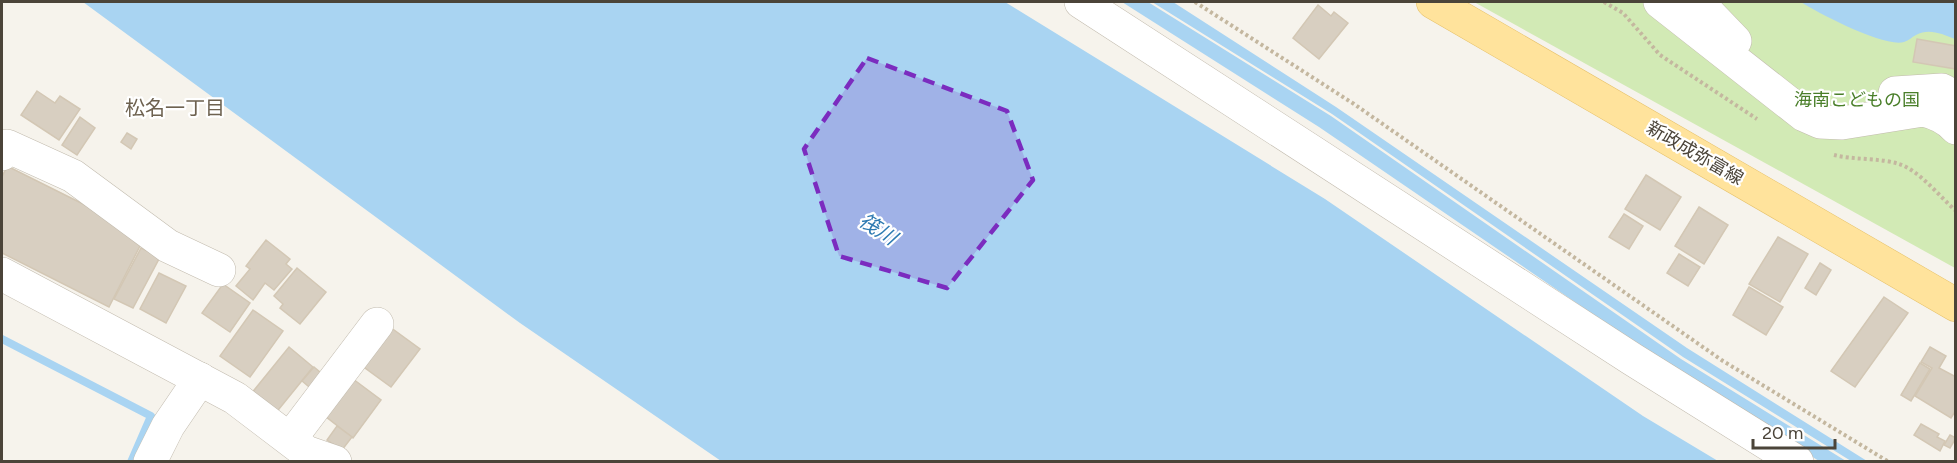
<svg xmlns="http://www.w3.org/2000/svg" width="1957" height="463" font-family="Figtree,'Noto Sans JP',sans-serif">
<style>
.green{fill:#d2eab5}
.water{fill:#a9d4f2}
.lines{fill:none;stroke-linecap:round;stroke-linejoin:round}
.stream{stroke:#a9d4f2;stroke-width:8}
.building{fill:#d8cfc1;stroke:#d3c7b4;stroke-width:1.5}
.minor-casing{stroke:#c2bbae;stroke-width:34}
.major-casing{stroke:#e6c16a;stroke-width:34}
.path{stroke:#c4b79f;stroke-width:4;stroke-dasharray:3 3;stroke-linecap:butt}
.minor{stroke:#fff;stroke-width:33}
.major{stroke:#ffe39c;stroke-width:33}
.marked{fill:#7b2cbf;fill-opacity:0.2;stroke:#7b2cbf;stroke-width:4.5;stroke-dasharray:12 8;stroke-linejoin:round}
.labels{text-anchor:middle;stroke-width:4.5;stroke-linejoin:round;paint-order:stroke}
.park-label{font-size:18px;fill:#4a7f2a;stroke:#fff}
.street-label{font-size:18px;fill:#4b4439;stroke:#fff}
.neighbourhood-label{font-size:20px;fill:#6e6250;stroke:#fff}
.water-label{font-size:20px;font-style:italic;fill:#2e7ab2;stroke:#fff}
</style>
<rect width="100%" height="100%" fill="#f6f3ec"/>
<path class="green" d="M1474 2H1955V268Z"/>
<g class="water">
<path d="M83 2H1005L1325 199 1643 416 1718 461H721L520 323Z"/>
<path d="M1122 2H1148L1331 116 1681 359 1846 461H1819L1673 369 1319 127Z"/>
<path d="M1152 2H1173L1336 107 1687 348 1867 461H1851L1683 357 1332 114Z"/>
<path d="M1801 2H1955V39C1942 34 1929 28 1916 35 1912 37 1908 41 1904 42 1885 48 1818 13 1801 2Z"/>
</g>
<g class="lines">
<path class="stream" d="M2 339 151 416 131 462"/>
</g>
<g class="building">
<path d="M1318 5 1331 16 1334 12 1348 23 1319 59 1293 38Z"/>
<path d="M1917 39 1956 46V69L1913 62Z"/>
<path d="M37 91 55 103 60 96 80 109 59 140 21 115Z"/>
<path d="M80 117 95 128 77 155 62 145Z"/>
<path d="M127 133 137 139 131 149 121 142Z"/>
<path d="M7 166 95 210 140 246 109 307 2 253V177Z"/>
<path d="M1646 175 1681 197 1660 230 1625 209Z"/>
<path d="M1699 207 1728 225 1704 264 1675 246Z"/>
<path d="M1624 214 1643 226 1629 249 1609 237Z"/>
<path d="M1778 237 1808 254 1780 302 1749 284Z"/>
<path d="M266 240 290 259 286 264 292 269 274 290 265 283 253 300 236 286 250 269 246 266Z"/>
<path d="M141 248 160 257 133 308 114 299Z"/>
<path d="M1679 254 1700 267 1688 286 1667 273Z"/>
<path d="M1820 263 1831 270 1816 295 1805 288Z"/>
<path d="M297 268 326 292 300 324 280 308 283 304 274 296Z"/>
<path d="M159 273 186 286 166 323 140 309Z"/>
<path d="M223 284 250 303 230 332 202 313Z"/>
<path d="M1749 287 1783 307 1766 335 1733 315Z"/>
<path d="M1884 297 1908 313 1855 387 1831 371Z"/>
<path d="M253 310 283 331 250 377 220 356Z"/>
<path d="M390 327 420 349 391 387 361 365Z"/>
<path d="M289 347 313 367 275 414 251 394Z"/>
<path d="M1930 347 1946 356 1939 368 1956 377V410L1951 418 1915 396 1932 368 1921 362Z"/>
<path d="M1920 363 1930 369 1911 401 1901 395Z"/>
<path d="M314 367 326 377 314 391 302 381Z"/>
<path d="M353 379 381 400 353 438 325 416Z"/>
<path d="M1921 424 1939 434 1937 437 1945 441 1940 451 1914 435Z"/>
<path d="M337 426 352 437 342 450 327 440Z"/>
<path d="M1950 435 1956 438 1950 448 1944 445Z"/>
</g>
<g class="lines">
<g class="minor-casing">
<g id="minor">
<path d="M1081 2 1632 359 1797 462"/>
<path d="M1660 2 1804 115 1820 122 1842 123 1923 110C1936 113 1947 118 1956 128"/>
<path d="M1701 2 1709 14 1735 41"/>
<path d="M1895 93 1942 90 1956 98"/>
<path d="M2 154 7 146 73 176 168 246 219 270"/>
<path d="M2 274 235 398 306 452 335 462"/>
<path d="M290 439 377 324"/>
<path d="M150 462 168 426 200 379"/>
</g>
</g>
<g class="major-casing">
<path id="major" d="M1433 2 1956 305"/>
</g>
<g class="path">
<path d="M1195 2 1354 104 1723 361 1889 462"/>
<path d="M1604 2 1623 13 1660 55 1757 119"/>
<path d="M1834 155C1854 160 1881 158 1899 164 1919 170 1940 197 1956 211"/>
</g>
<use href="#minor" class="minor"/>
<use href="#major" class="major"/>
</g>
<path class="marked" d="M867 58 1007 111 1033 180 947 288 839 256 804 149Z"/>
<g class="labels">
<g class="park-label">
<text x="1857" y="106">海南こどもの国</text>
</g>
<g class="street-label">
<text transform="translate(1695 153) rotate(30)" y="6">新政成弥富線</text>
</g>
<g class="neighbourhood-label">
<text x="175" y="115">松名一丁目</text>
</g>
<g class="water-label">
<text transform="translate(878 229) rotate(33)" y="7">筏川</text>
</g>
</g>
<rect width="1957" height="463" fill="none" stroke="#4b4439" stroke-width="6"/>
<path d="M1753 439v9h82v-9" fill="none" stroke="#4b4439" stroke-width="3"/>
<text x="1762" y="439" font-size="18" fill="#4b4439" stroke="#ffffff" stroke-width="4.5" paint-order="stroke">20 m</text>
</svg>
